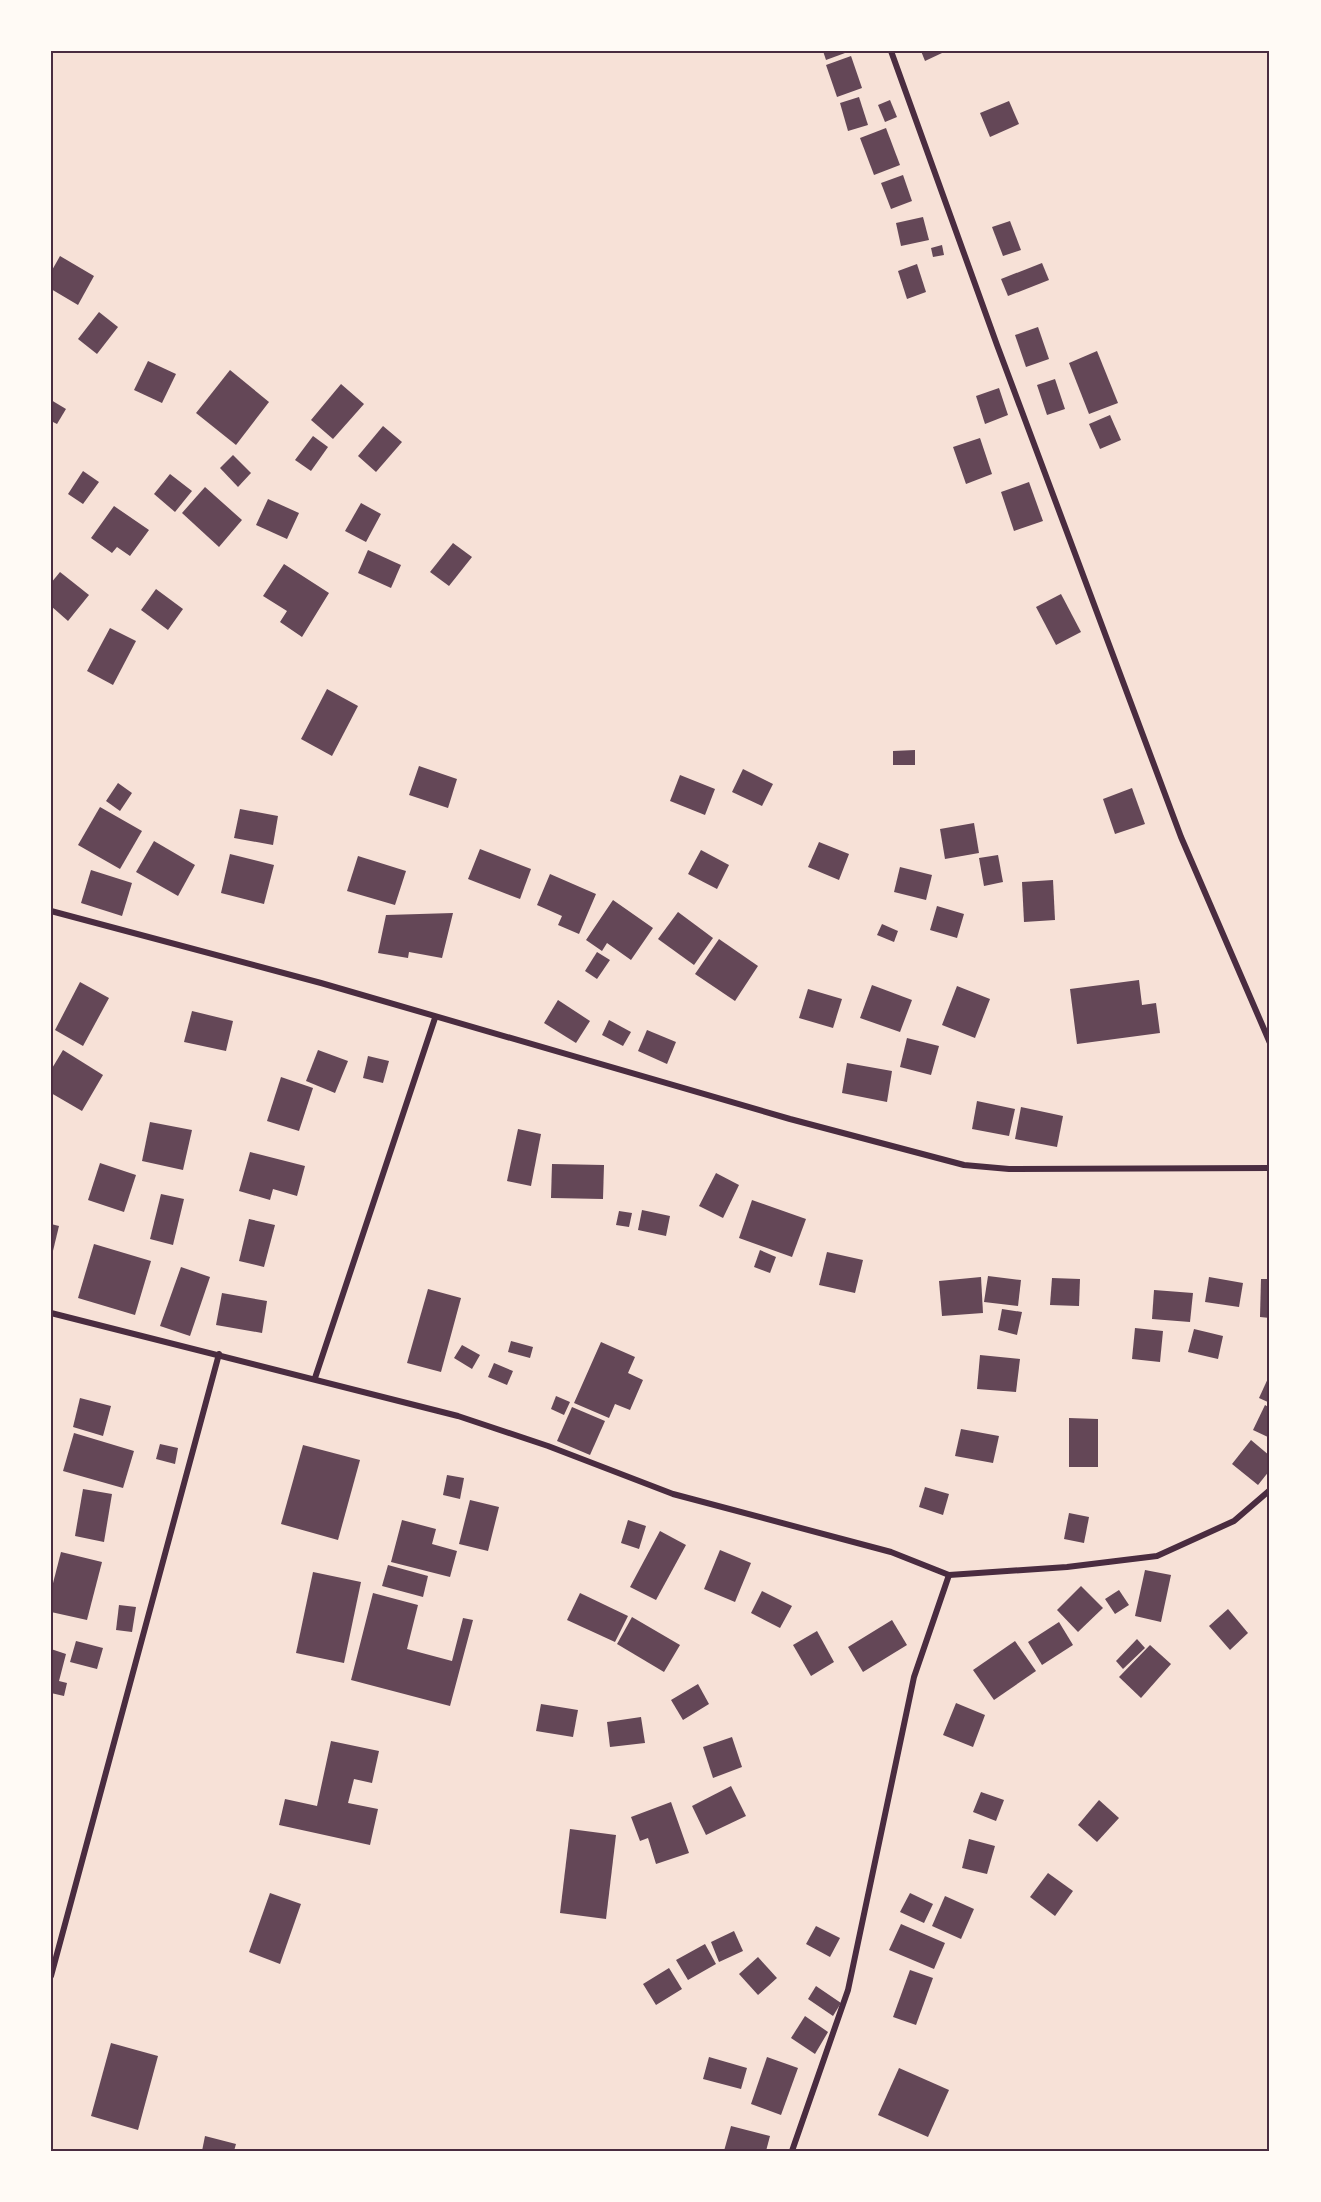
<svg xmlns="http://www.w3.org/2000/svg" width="1321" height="2202" font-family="Commissioner,sans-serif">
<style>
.building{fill:#644757}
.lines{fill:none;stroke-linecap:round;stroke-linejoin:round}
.minor{stroke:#4a2c40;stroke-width:6}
.neatline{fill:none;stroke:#4a2c40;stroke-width:2}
</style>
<rect width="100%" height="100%" fill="#f7e1d7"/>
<g class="building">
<path d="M823 51H845V53L826 60Z"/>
<path d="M921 51H941L942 53 925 61Z"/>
<path d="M851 56 862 88 837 97 826 65Z"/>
<path d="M859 97 868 125 848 131 840 103Z"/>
<path d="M890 100 897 117 885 122 878 105Z"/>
<path d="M1009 101 1019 124 990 137 980 113Z"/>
<path d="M886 128 900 165 874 175 860 138Z"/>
<path d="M903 175 912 201 891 209 881 183Z"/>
<path d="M923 217 929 240 901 246 896 223Z"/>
<path d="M1010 221 1021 250 1003 256 992 227Z"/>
<path d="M942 245 944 255 933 257 931 248Z"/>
<path d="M60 256 94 276 78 305 51 289V272Z"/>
<path d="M1042 263 1049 280 1008 296 1001 279Z"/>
<path d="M917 264 926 292 907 299 898 271Z"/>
<path d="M99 312 118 327 97 354 78 339Z"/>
<path d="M1038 327 1049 359 1026 367 1015 335Z"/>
<path d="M1097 351 1118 403 1089 414 1069 363Z"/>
<path d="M148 361 176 374 162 403 134 390Z"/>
<path d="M230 370 269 402 236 445 196 413Z"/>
<path d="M1055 379 1065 409 1047 415 1037 385Z"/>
<path d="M341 384 364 404 333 439 311 420Z"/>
<path d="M999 388 1008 415 985 424 976 396Z"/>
<path d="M51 400 66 409 57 424 51 421Z"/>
<path d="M1110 415 1121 440 1100 449 1089 424Z"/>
<path d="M383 426 402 442 376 472 358 456Z"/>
<path d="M313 436 328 447 311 471 295 460Z"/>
<path d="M980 438 992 474 966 484 953 447Z"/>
<path d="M233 455 251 473 238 487 220 468Z"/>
<path d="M83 471 99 482 83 504 68 494Z"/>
<path d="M170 474 192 491 175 512 154 494Z"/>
<path d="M1029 482 1043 521 1014 531 1001 492Z"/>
<path d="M205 487 242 520 219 547 182 513Z"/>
<path d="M268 499 299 513 287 539 256 525Z"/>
<path d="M361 503 381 514 366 542 345 531Z"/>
<path d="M114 506 149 530 130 556 117 547 112 553 91 538Z"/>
<path d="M453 543 472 557 449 586 430 572Z"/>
<path d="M368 550 401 565 391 588 358 573Z"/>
<path d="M284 564 329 593 302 637 280 622 287 611 263 596Z"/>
<path d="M60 572 89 595 68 621 51 606V583Z"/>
<path d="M156 589 183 609 168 630 141 610Z"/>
<path d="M1061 594 1081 632 1056 645 1036 607Z"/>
<path d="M110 628 136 641 113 685 87 671Z"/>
<path d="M327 689 358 706 332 756 301 739Z"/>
<path d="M915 750V765H893V751Z"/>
<path d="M419 766 457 779 448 808 409 795Z"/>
<path d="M743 769 773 784 762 806 732 792Z"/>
<path d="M680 775 715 789 705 815 670 801Z"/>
<path d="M118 783 132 793 120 811 106 801Z"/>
<path d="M1132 788 1145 824 1115 834 1103 799Z"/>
<path d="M100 807 142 831 120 869 78 845Z"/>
<path d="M240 809 278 816 273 845 234 838Z"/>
<path d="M974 823 979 853 945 859 940 829Z"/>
<path d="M154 841 195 865 178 896 136 872Z"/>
<path d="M819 842 849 854 839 880 808 867Z"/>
<path d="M480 849 531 869 520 899 468 879Z"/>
<path d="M701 850 729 865 717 889 688 874Z"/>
<path d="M230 854 274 865 264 904 221 893Z"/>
<path d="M998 855 1003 882 984 886 979 858Z"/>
<path d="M358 856 406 871 395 905 347 891Z"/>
<path d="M900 867 932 875 926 900 894 892Z"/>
<path d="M91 870 132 883 122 916 81 903Z"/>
<path d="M550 874 596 894 579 934 558 925 562 916 537 905Z"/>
<path d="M1053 880 1055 920 1024 922 1022 882Z"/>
<path d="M613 900 653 928 631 960 607 943 602 951 586 940Z"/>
<path d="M937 906 964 914 957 938 930 930Z"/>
<path d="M678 912 713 938 694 965 658 939Z"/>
<path d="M453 913 442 958 409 952 408 958 378 953 386 915Z"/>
<path d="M882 924 898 931 894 942 877 935Z"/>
<path d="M719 939 758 966 735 1001 695 974Z"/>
<path d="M597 952 610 960 597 979 585 971Z"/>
<path d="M1139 980 1142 1005 1156 1003 1160 1033 1077 1044 1070 989Z"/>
<path d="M80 982 109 998 83 1046 55 1030Z"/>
<path d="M872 985 912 1000 900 1032 860 1018Z"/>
<path d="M957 986 990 999 975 1038 942 1025Z"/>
<path d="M808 989 842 999 833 1028 799 1018Z"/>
<path d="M558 1000 590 1021 576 1043 544 1023Z"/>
<path d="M192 1011 233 1021 226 1051 184 1042Z"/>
<path d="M609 1020 631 1032 623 1046 602 1035Z"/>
<path d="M647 1030 676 1042 667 1064 638 1051Z"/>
<path d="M907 1038 939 1046 931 1075 900 1067Z"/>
<path d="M63 1050 103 1075 82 1111 51 1093V1070Z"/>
<path d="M318 1050 348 1061 335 1093 306 1081Z"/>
<path d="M368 1056 389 1061 383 1083 363 1078Z"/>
<path d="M847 1063 892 1071 887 1102 842 1093Z"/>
<path d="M281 1077 313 1088 299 1131 267 1121Z"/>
<path d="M977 1101 1015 1109 1009 1136 972 1129Z"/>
<path d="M1021 1107 1063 1116 1057 1147 1015 1139Z"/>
<path d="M150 1122 192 1130 183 1170 142 1161Z"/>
<path d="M518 1129 541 1134 531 1186 507 1181Z"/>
<path d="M250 1152 305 1166 297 1196 273 1189 270 1200 239 1191Z"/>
<path d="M100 1163 136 1175 124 1212 88 1200Z"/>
<path d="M552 1164 604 1165 603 1199 551 1198Z"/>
<path d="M716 1173 739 1185 723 1218 699 1206Z"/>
<path d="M161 1194 184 1199 173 1245 150 1239Z"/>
<path d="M752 1200 806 1219 792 1257 739 1238Z"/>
<path d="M642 1210 670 1216 666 1236 638 1230Z"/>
<path d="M619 1211 632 1213 629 1227 616 1225Z"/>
<path d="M249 1219 275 1225 264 1267 239 1261Z"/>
<path d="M51 1224 59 1226 52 1255H51Z"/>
<path d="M94 1244 151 1261 135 1315 78 1298Z"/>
<path d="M760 1250 776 1257 770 1273 754 1267Z"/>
<path d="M827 1252 863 1260 855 1293 819 1285Z"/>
<path d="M181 1267 210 1277 190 1336 160 1326Z"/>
<path d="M988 1276 1021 1280 1018 1306 984 1302Z"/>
<path d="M981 1277 983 1313 942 1316 939 1281Z"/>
<path d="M1209 1277 1243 1283 1239 1307 1205 1302Z"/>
<path d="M1052 1278 1080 1279 1079 1306 1050 1305Z"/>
<path d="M1261 1279H1270V1318L1260 1317Z"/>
<path d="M428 1289 461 1298 441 1372 407 1363Z"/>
<path d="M1154 1290 1193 1293 1190 1322 1152 1319Z"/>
<path d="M222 1293 267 1301 262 1333 216 1325Z"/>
<path d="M1002 1309 1022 1312 1017 1335 998 1330Z"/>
<path d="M1135 1328 1163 1331 1160 1362 1132 1359Z"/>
<path d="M1194 1329 1223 1336 1218 1359 1188 1352Z"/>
<path d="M511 1341 533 1347 530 1358 508 1352Z"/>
<path d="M601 1342 635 1357 628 1373 643 1380 630 1410 615 1404 609 1418 574 1403Z"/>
<path d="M462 1345 480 1355 472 1369 454 1358Z"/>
<path d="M980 1355 1020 1359 1016 1392 977 1389Z"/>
<path d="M494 1363 513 1371 507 1385 488 1377Z"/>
<path d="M1270 1374V1403L1259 1398Z"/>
<path d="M556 1396 570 1402 564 1415 551 1409Z"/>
<path d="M80 1398 111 1406 103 1436 73 1427Z"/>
<path d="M1265 1405 1270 1408V1438L1253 1430Z"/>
<path d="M572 1407 605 1421 590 1455 557 1441Z"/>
<path d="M1069 1418 1098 1419V1467H1069Z"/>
<path d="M961 1429 999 1436 993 1463 955 1456Z"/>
<path d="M74 1433 134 1451 123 1488 63 1471Z"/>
<path d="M1251 1440 1270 1456V1470L1258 1485 1232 1464Z"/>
<path d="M160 1444 178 1448 175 1464 156 1459Z"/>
<path d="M303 1445 360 1460 338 1540 281 1524Z"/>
<path d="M447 1475 464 1478 460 1499 443 1495Z"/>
<path d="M925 1487 949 1494 943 1515 919 1507Z"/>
<path d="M83 1489 112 1494 104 1542 75 1536Z"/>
<path d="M470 1500 499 1507 488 1551 459 1544Z"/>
<path d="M1069 1513 1089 1517 1084 1543 1064 1539Z"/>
<path d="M402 1520 436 1529 432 1544 457 1551 450 1577 391 1562Z"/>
<path d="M628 1520 646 1526 639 1549 621 1543Z"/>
<path d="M660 1531 686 1545 656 1600 630 1587Z"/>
<path d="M720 1550 751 1563 735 1602 704 1589Z"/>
<path d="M61 1552 102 1562 87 1620 51 1612V1591Z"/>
<path d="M388 1565 428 1576 423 1597 382 1586Z"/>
<path d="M1145 1570 1171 1575 1161 1622 1135 1616Z"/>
<path d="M313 1572 361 1582 344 1663 296 1653Z"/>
<path d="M1081 1586 1103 1608 1078 1632 1057 1610Z"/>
<path d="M1119 1590 1129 1605 1115 1614 1105 1599Z"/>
<path d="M762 1591 792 1606 780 1628 751 1613Z"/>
<path d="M373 1593 418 1605 407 1649 452 1661 463 1618 473 1620 450 1706 351 1680Z"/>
<path d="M580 1593 628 1616 615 1642 567 1620Z"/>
<path d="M119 1605 136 1607 132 1632 116 1630Z"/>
<path d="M1228 1609 1248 1633 1230 1650 1209 1626Z"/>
<path d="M632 1617 680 1645 664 1672 617 1644Z"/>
<path d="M892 1620 907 1645 863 1672 848 1647Z"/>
<path d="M1059 1622 1073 1645 1042 1665 1028 1642Z"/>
<path d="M817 1631 834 1662 811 1676 793 1645Z"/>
<path d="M1137 1639 1145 1648 1123 1669 1116 1661Z"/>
<path d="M76 1641 103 1648 97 1669 70 1662Z"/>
<path d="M1015 1641 1036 1671 994 1700 973 1670Z"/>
<path d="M1150 1645 1171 1664 1141 1698 1119 1677Z"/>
<path d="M51 1649 66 1654 59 1681 67 1683 64 1696 51 1693Z"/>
<path d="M698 1684 709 1704 683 1720 671 1700Z"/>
<path d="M956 1703 985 1715 973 1747 943 1735Z"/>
<path d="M541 1704 578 1710 573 1737 536 1731Z"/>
<path d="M641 1717 645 1743 610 1747 607 1722Z"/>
<path d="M732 1737 742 1767 713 1778 703 1747Z"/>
<path d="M331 1741 379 1751 372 1783 354 1779 348 1803 378 1809 370 1845 279 1825 285 1799 317 1806Z"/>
<path d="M731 1786 746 1816 706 1835 692 1806Z"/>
<path d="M981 1792 1004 1800 996 1821 973 1812Z"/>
<path d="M1099 1800 1119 1818 1097 1842 1078 1825Z"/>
<path d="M671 1802 689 1853 656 1864 648 1838 640 1841 631 1817Z"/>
<path d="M570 1829 616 1835 606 1919 560 1913Z"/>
<path d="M969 1839 995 1846 987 1874 962 1868Z"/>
<path d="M1048 1873 1073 1891 1055 1916 1030 1897Z"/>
<path d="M270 1893 301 1904 280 1964 249 1952Z"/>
<path d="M910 1893 933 1904 924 1923 900 1912Z"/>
<path d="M945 1896 974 1909 961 1939 932 1926Z"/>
<path d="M901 1924 945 1943 934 1969 889 1950Z"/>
<path d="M816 1926 840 1938 830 1957 806 1944Z"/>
<path d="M734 1931 743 1951 719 1962 711 1942Z"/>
<path d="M705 1944 716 1964 688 1980 676 1960Z"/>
<path d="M758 1957 777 1978 758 1995 739 1974Z"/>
<path d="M669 1968 682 1989 656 2005 643 1984Z"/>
<path d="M910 1970 933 1978 916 2025 893 2017Z"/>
<path d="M816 1986 841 2003 833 2016 808 1999Z"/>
<path d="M805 2016 828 2032 815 2054 791 2038Z"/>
<path d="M111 2043 158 2056 138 2130 91 2116Z"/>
<path d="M709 2057 747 2068 741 2089 703 2079Z"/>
<path d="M767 2057 798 2068 781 2115 751 2104Z"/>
<path d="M899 2068 949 2090 928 2137 878 2115Z"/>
<path d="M731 2126 770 2136 766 2151H724Z"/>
<path d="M205 2136 236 2144 234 2151H202Z"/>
</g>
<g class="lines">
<g class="minor">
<path d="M891 51 997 345 1181 837 1270 1043"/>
<path d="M51 911 321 983 790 1119 964 1165 1009 1169 1270 1168"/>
<path d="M51 1313 458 1416 548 1446 673 1494 891 1552 949 1575 1067 1567 1157 1556 1234 1521 1270 1490"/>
<path d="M315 1378 435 1018"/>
<path d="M51 1976 219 1354"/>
<path d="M792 2151 848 1990 914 1677 949 1575"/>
</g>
</g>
<rect width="1321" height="2202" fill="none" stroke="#fffaf5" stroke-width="105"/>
<rect x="52" y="52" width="1216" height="2098" class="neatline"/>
</svg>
